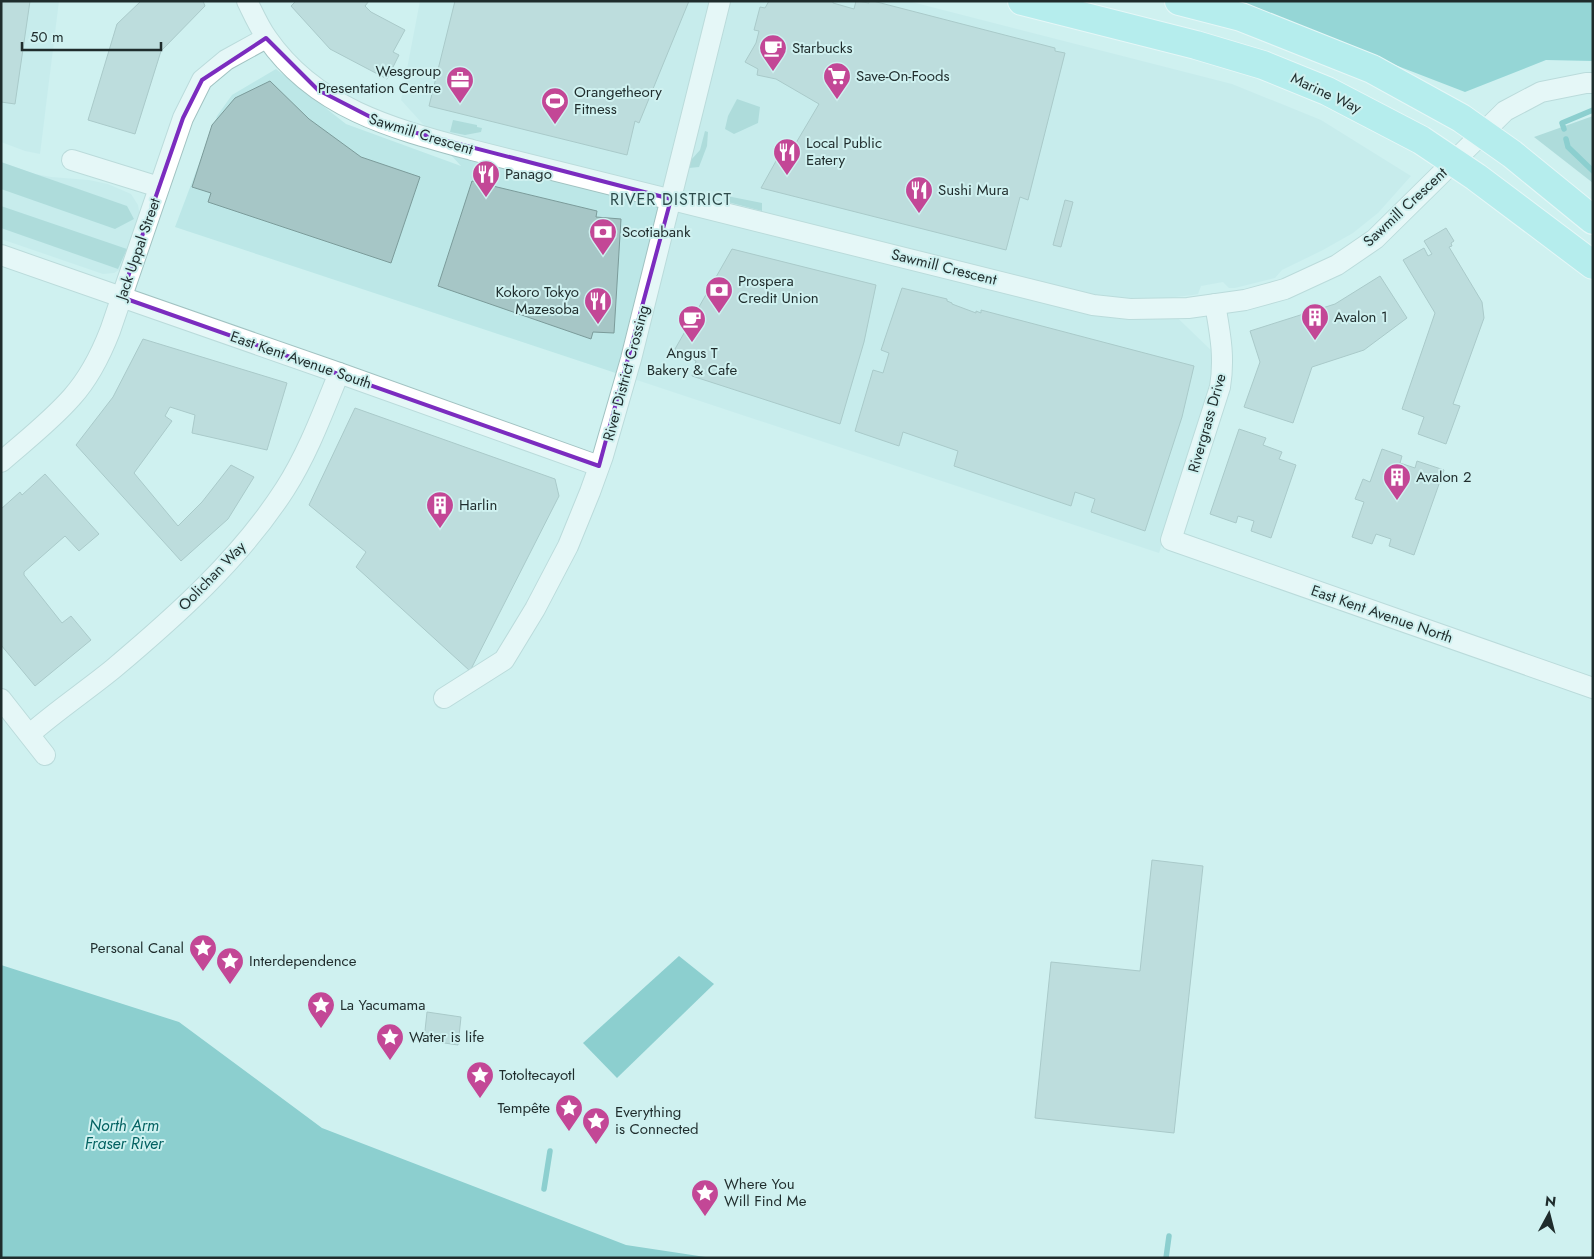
<svg xmlns="http://www.w3.org/2000/svg" width="1594" height="1259" font-family="Jost,sans-serif">
<style>
.built{fill:#bce7e7}
.green{fill:#86c3c2}
.forest{fill:#4eb7b7}
.water{fill:#3aa6a6}
.lines{fill:none;stroke-linecap:round;stroke-linejoin:round}
.stream{stroke:#3aa6a6;stroke-width:5.5}
.building{fill:#a6c6c6;stroke:#7b9b9a}
.street-casing{stroke:#a1c2c1;stroke-width:22}
.primary-casing{stroke:#fff;stroke-width:30}
.street{stroke:#fff;stroke-width:20}
.primary{stroke:#96e8e8;stroke-width:28}
.marked{fill:none;stroke:#7b2cbf;stroke-width:4;stroke-linejoin:round}
.labels{text-anchor:middle;stroke-width:4;stroke-linejoin:round;paint-order:stroke}
.poi-label{font-size:15px;fill:#1f2c2c;stroke:#cff1f0;text-anchor:start}
.street-label{font-size:15px;fill:#1f2c2c;stroke:#cff1f0}
.neighbourhood-label{font-size:16px;letter-spacing:1px;fill:#2e4b4b;stroke:#cff1f0}
.water-label{font-size:16px;font-style:italic;fill:#046262;stroke:#cff1f0}
</style>
<rect width="100%" height="100%" fill="#cff1f0"/>
<g class="built">
<path d="M1 1H59L40 154 25 151 1 142Z"/>
<path d="M420 1H908L1232 84 1321 120 1411 176 1378 213 1353 233 1323 250 1282 270 1275 278 1235 288H1229L1223 282 1201 286 1198 294 1193 295 1158 299 1216 355 1208 408 1159 553 175 227 217 116 232 95 276 69 346 124 461 166 401 100Z"/>
<path d="M1 162 35 174 51 177 89 180 108 184 131 194 138 205 140 215 125 261 119 270 114 273 103 274 1 239Z"/>
</g>
<g class="green">
<path d="M737 99 760 107 758 123 734 134 725 129 728 116Z"/>
<path d="M1593 116V183L1534 137Z"/>
<path d="M453 120 477 125V127L482 128 481 132 465 135 450 132Z"/>
<path d="M705 131 708 132 707 146 699 167 689 168 691 160 700 150Z"/>
<path d="M1 162 127 206 134 219 115 229 1 189Z"/>
<path d="M727 196 762 203V211L724 201Z"/>
<path d="M1 206 127 249 118 269 1 228Z"/>
</g>
<path class="forest" d="M1229 1H1593V61L1546 60 1465 92Z"/>
<g class="water">
<path d="M679 956 714 984 617 1078 583 1043Z"/>
<path d="M1 965 179 1022 322 1128 626 1245 712 1258H1Z"/>
</g>
<g class="lines">
<g class="stream">
<path d="M1564 129 1562 123 1593 110"/>
<path d="M1566 139 1568 147 1593 171"/>
<path d="M544 1189 550 1151"/>
<path d="M1166 1258 1169 1236"/>
</g>
</g>
<g class="building">
<path d="M1 1H30L15 104 1 102Z"/>
<path d="M141 1H203L205 6 161 51 135 134 88 120 117 24Z"/>
<path d="M296 1H369L365 6 371 12 405 30 393 52 399 55 387 79 330 49 291 6Z"/>
<path d="M455 1H689L639 123 635 121 627 155 429 106Z"/>
<path d="M769 1H833V3L854 9 856 1 869 3V1H873L1055 48V51L1065 53 1028 200 1020 197 1006 250 761 188 781 152 793 148 819 104 776 79 757 75 758 69 745 62 756 43 759 31 754 30 760 7 765 8Z"/>
<path d="M270 81 309 119 361 157 420 177 391 263 208 202 211 193 192 187 212 125 235 98Z"/>
<path d="M472 181 597 211 596 217 621 219 614 333 593 332 591 339 438 286Z"/>
<path d="M1065 200 1073 202 1061 247 1053 245Z"/>
<path d="M1446 228 1454 241 1451 243 1452 246 1449 247 1482 302 1484 318 1453 404 1460 406 1446 444 1418 434 1424 417 1402 409 1435 313 1403 260 1424 248 1428 256 1432 254 1424 241Z"/>
<path d="M732 249 876 285 864 342 840 424 692 376 696 361 675 349Z"/>
<path d="M1380 276 1407 318 1364 350 1312 367 1293 423 1244 407 1260 362 1250 331 1335 304Z"/>
<path d="M902 288 947 299V301L952 303V304L976 313V311L981 313V310L1194 366 1182 417 1145 531 1091 512 1095 499 1075 492 1071 506 954 466 958 451 903 432 899 446 855 431 873 370 883 373 889 353 881 350Z"/>
<path d="M143 339 287 383 267 450 192 433 195 415 170 407 165 416 172 421 134 473 178 526 202 502 231 465 254 477 228 519 181 561 76 445 113 397Z"/>
<path d="M355 408 555 479 559 496 470 671 356 567 366 552 309 505Z"/>
<path d="M1239 429 1266 438 1263 445 1282 452 1279 459 1296 465 1271 538 1251 531 1254 521 1238 516 1236 523 1210 514Z"/>
<path d="M1382 449 1402 456 1400 463 1415 468 1417 461 1444 470 1414 555 1389 546 1391 539 1376 534 1372 544 1352 537 1364 502 1355 499 1363 479 1370 482Z"/>
<path d="M45 474 99 534 79 551 65 536 24 572V575L62 623 71 616 91 640 35 686 1 645V509L20 492 22 495Z"/>
<path d="M1152 860 1203 866 1174 1133 1035 1118 1051 962 1140 971Z"/>
<path d="M427 1012 461 1017 458 1045 424 1040Z"/>
</g>
<g class="lines">
<g class="street-casing">
<g id="street">
<path d="M247 1C253 13 259 27 267 38 316 109 394 129 472 150L1093 305 1130 309 1188 308 1245 300 1285 289 1337 265 1375 239 1505 111 1541 92 1586 83H1593"/>
<path d="M72 160 159 187"/>
<path d="M1 255 339 373 599 466"/>
<path d="M1215 304C1220 333 1225 357 1220 387L1171 540 1593 688"/>
<path d="M1 462C25 441 51 421 72 397 89 378 101 354 110 331L183 118 202 80 226 60 266 38"/>
<path d="M444 698 504 660 535 609 568 546 590 492 603 456 631 359 720 1"/>
<path d="M1 699 45 755"/>
<path d="M30 734C56 711 86 691 113 669 176 616 240 559 285 489 308 453 323 412 339 373"/>
</g>
</g>
<g class="primary-casing">
<g id="primary">
<path d="M1022 1 1196 45 1263 65 1327 91 1421 140 1476 177 1593 265"/>
<path d="M1179 1 1241 17 1372 69 1461 118 1512 154 1593 220"/>
</g>
</g>
<use href="#street" class="street"/>
<use href="#primary" class="primary"/>
</g>
<path d="M0 0H1594V1259H0ZM266 38 318 90 386 125 671 199 599 466 121 297 183 118 202 80Z" fill="#cff1f0" fill-opacity=".55" fill-rule="evenodd"/>
<path class="marked" d="M266 38 318 90 386 125 671 199 599 466 121 297 183 118 202 80Z"/>
<defs>
<g id="cafe-pin" transform="scale(1.4375)"><path d="M0 17L-7.5 6A9.5 9.5 0 1 1 7.5 6Z" fill="#c34796" stroke="#cff1f0"/><path d="M-5.5-4.5H6V0H3Q3 3.5 0 3.5H-2.5Q-5.5 3.5-5.5 0ZM3-3.2v2h1.7v-2ZM-6 4.5H4V6H-6Z" fill="#fff"/></g>
<g id="supermarket-pin" transform="scale(1.4375)"><path d="M0 17L-7.5 6A9.5 9.5 0 1 1 7.5 6Z" fill="#c34796" stroke="#cff1f0"/><path d="M-6-5.5h2.5l.6 2H6L4.5 2H-2.5L-4.4-4H-6ZM-1.5 3.2a1.3 1.3 0 1 0 .1 0ZM3 3.2a1.3 1.3 0 1 0 .1 0Z" fill="#fff"/></g>
<g id="office-pin" transform="scale(1.4375)"><path d="M0 17L-7.5 6A9.5 9.5 0 1 1 7.5 6Z" fill="#c34796" stroke="#cff1f0"/><path d="M-6-3h4V-5.5h4V-3h4V5H-6ZM-1-4.5V-3h2v-1.5ZM-6 0V1H6V0Z" fill="#fff"/></g>
<g id="stadium-pin" transform="scale(1.4375)"><path d="M0 17L-7.5 6A9.5 9.5 0 1 1 7.5 6Z" fill="#c34796" stroke="#cff1f0"/><path d="M0-5a6.5 5 0 1 0 0 10a6.5 5 0 1 0 0-10ZM-3.5-1.8h7v3.6h-7Z" fill="#fff"/></g>
<g id="restaurant-pin" transform="scale(1.4375)"><path d="M0 17L-7.5 6A9.5 9.5 0 1 1 7.5 6Z" fill="#c34796" stroke="#cff1f0"/><path d="M-5-6h1v4h1v-4h1v4h1v-4h1v5L-1.5 .5V6h-2V.5L-5-1ZM5-6V6H3V1.5H1.5Q1.5-4 5-6Z" fill="#fff"/></g>
<g id="bank-pin" transform="scale(1.4375)"><path d="M0 17L-7.5 6A9.5 9.5 0 1 1 7.5 6Z" fill="#c34796" stroke="#cff1f0"/><path d="M-6-4H6V4H-6ZM0-2.3a2.3 2.3 0 1 0 0 4.6a2.3 2.3 0 1 0 0-4.6Z" fill="#fff"/></g>
<g id="building-pin" transform="scale(1.4375)"><path d="M0 17L-7.5 6A9.5 9.5 0 1 1 7.5 6Z" fill="#c34796" stroke="#cff1f0"/><path d="M-4-6H4V6H1V3H-1V6H-4ZM-2.5-4.3h1.7v1.8h-1.7ZM.8-4.3h1.7v1.8H.8ZM-2.5-1h1.7V.8h-1.7ZM.8-1h1.7V.8H.8Z" fill="#fff"/></g>
<g id="sight-pin" transform="scale(1.4375)"><path d="M0 17L-7.5 6A9.5 9.5 0 1 1 7.5 6Z" fill="#c34796" stroke="#cff1f0"/><path d="M0-6L1.8-2.2L6-1.7L2.9 1.2L3.7 5.4L0 3.3L-3.7 5.4L-2.9 1.2L-6-1.7L-1.8-2.2Z" fill="#fff"/></g>
</defs>
<g fill-rule="evenodd">
<use href="#cafe-pin" x="773" y="48"/>
<use href="#supermarket-pin" x="837" y="76"/>
<use href="#office-pin" x="460" y="80"/>
<use href="#stadium-pin" x="555" y="101"/>
<use href="#restaurant-pin" x="787" y="152"/>
<use href="#restaurant-pin" x="486" y="174"/>
<use href="#restaurant-pin" x="919" y="190"/>
<use href="#bank-pin" x="603" y="232"/>
<use href="#bank-pin" x="719" y="290"/>
<use href="#restaurant-pin" x="598" y="301"/>
<use href="#building-pin" x="1315" y="317"/>
<use href="#cafe-pin" x="692" y="319"/>
<use href="#building-pin" x="1397" y="477"/>
<use href="#building-pin" x="440" y="505"/>
<use href="#sight-pin" x="203" y="948"/>
<use href="#sight-pin" x="230" y="961"/>
<use href="#sight-pin" x="321" y="1005"/>
<use href="#sight-pin" x="390" y="1037"/>
<use href="#sight-pin" x="480" y="1075"/>
<use href="#sight-pin" x="569" y="1108"/>
<use href="#sight-pin" x="596" y="1121"/>
<use href="#sight-pin" x="705" y="1193"/>
</g>
<g class="labels">
<g class="poi-label">
<text x="792" y="53">Starbucks</text>
<text x="441" y="76" text-anchor="end">Wesgroup<tspan x="441" dy="17">Presentation Centre</tspan></text>
<text x="856" y="81">Save-On-Foods</text>
<text x="574" y="97">Orangetheory<tspan x="574" dy="17">Fitness</tspan></text>
<text x="806" y="148">Local Public<tspan x="806" dy="17">Eatery</tspan></text>
<text x="505" y="179">Panago</text>
<text x="938" y="195">Sushi Mura</text>
<text x="622" y="237">Scotiabank</text>
<text x="738" y="286">Prospera<tspan x="738" dy="17">Credit Union</tspan></text>
<text x="579" y="297" text-anchor="end">Kokoro Tokyo<tspan x="579" dy="17">Mazesoba</tspan></text>
<text x="1334" y="322">Avalon 1</text>
<text x="692" y="358" text-anchor="middle">Angus T<tspan x="692" dy="17">Bakery &amp; Cafe</tspan></text>
<text x="1416" y="482">Avalon 2</text>
<text x="459" y="510">Harlin</text>
<text x="184" y="953" text-anchor="end">Personal Canal</text>
<text x="249" y="966">Interdependence</text>
<text x="340" y="1010">La Yacumama</text>
<text x="409" y="1042">Water is life</text>
<text x="499" y="1080">Totoltecayotl</text>
<text x="550" y="1113" text-anchor="end">Tempête</text>
<text x="615" y="1117">Everything<tspan x="615" dy="17">is Connected</tspan></text>
<text x="724" y="1189">Where You<tspan x="724" dy="17">Will Find Me</tspan></text>
</g>
<g class="street-label">
<text transform="translate(1326 93) rotate(25)" y="5">Marine Way</text>
<text transform="translate(421 134) rotate(17)" y="5">Sawmill Crescent</text>
<text transform="translate(1405 207) rotate(-43)" y="5">Sawmill Crescent</text>
<text transform="translate(138 249) rotate(-71)" y="5">Jack Uppal Street</text>
<text transform="translate(944 267) rotate(14)" y="5">Sawmill Crescent</text>
<text transform="translate(301 360) rotate(19)" y="5">East Kent Avenue South</text>
<text transform="translate(626 373) rotate(-75)" y="5">River District Crossing</text>
<text transform="translate(1207 423) rotate(-74)" y="5">Rivergrass Drive</text>
<text transform="translate(212 576) rotate(-46)" y="5">Oolichan Way</text>
<text transform="translate(1382 614) rotate(19)" y="5">East Kent Avenue North</text>
</g>
<g class="neighbourhood-label">
<text x="671" y="205">RIVER DISTRICT</text>
</g>
<g class="water-label">
<text x="124" y="1131">North Arm<tspan x="124" dy="18">Fraser River</tspan></text>
</g>
</g>
<rect width="1594" height="1259" fill="none" stroke="#1f2c2c" stroke-width="5"/>
<g transform="translate(1549 1214) rotate(7)" stroke="#cff1f0" stroke-width="4" paint-order="stroke">
<path d="M0-4L9 19L0 12L-9 19Z" fill="#1f2c2c"/>
<text y="-8" font-size="14" font-weight="bold" text-anchor="middle" fill="#1f2c2c">N</text>
</g>
<path d="M22 42v8h139v-8" fill="none" stroke="#1f2c2c" stroke-width="2.5"/>
<text x="30" y="42" font-size="15" fill="#1f2c2c" stroke="#cff1f0" stroke-width="4" paint-order="stroke">50 m</text>
</svg>
